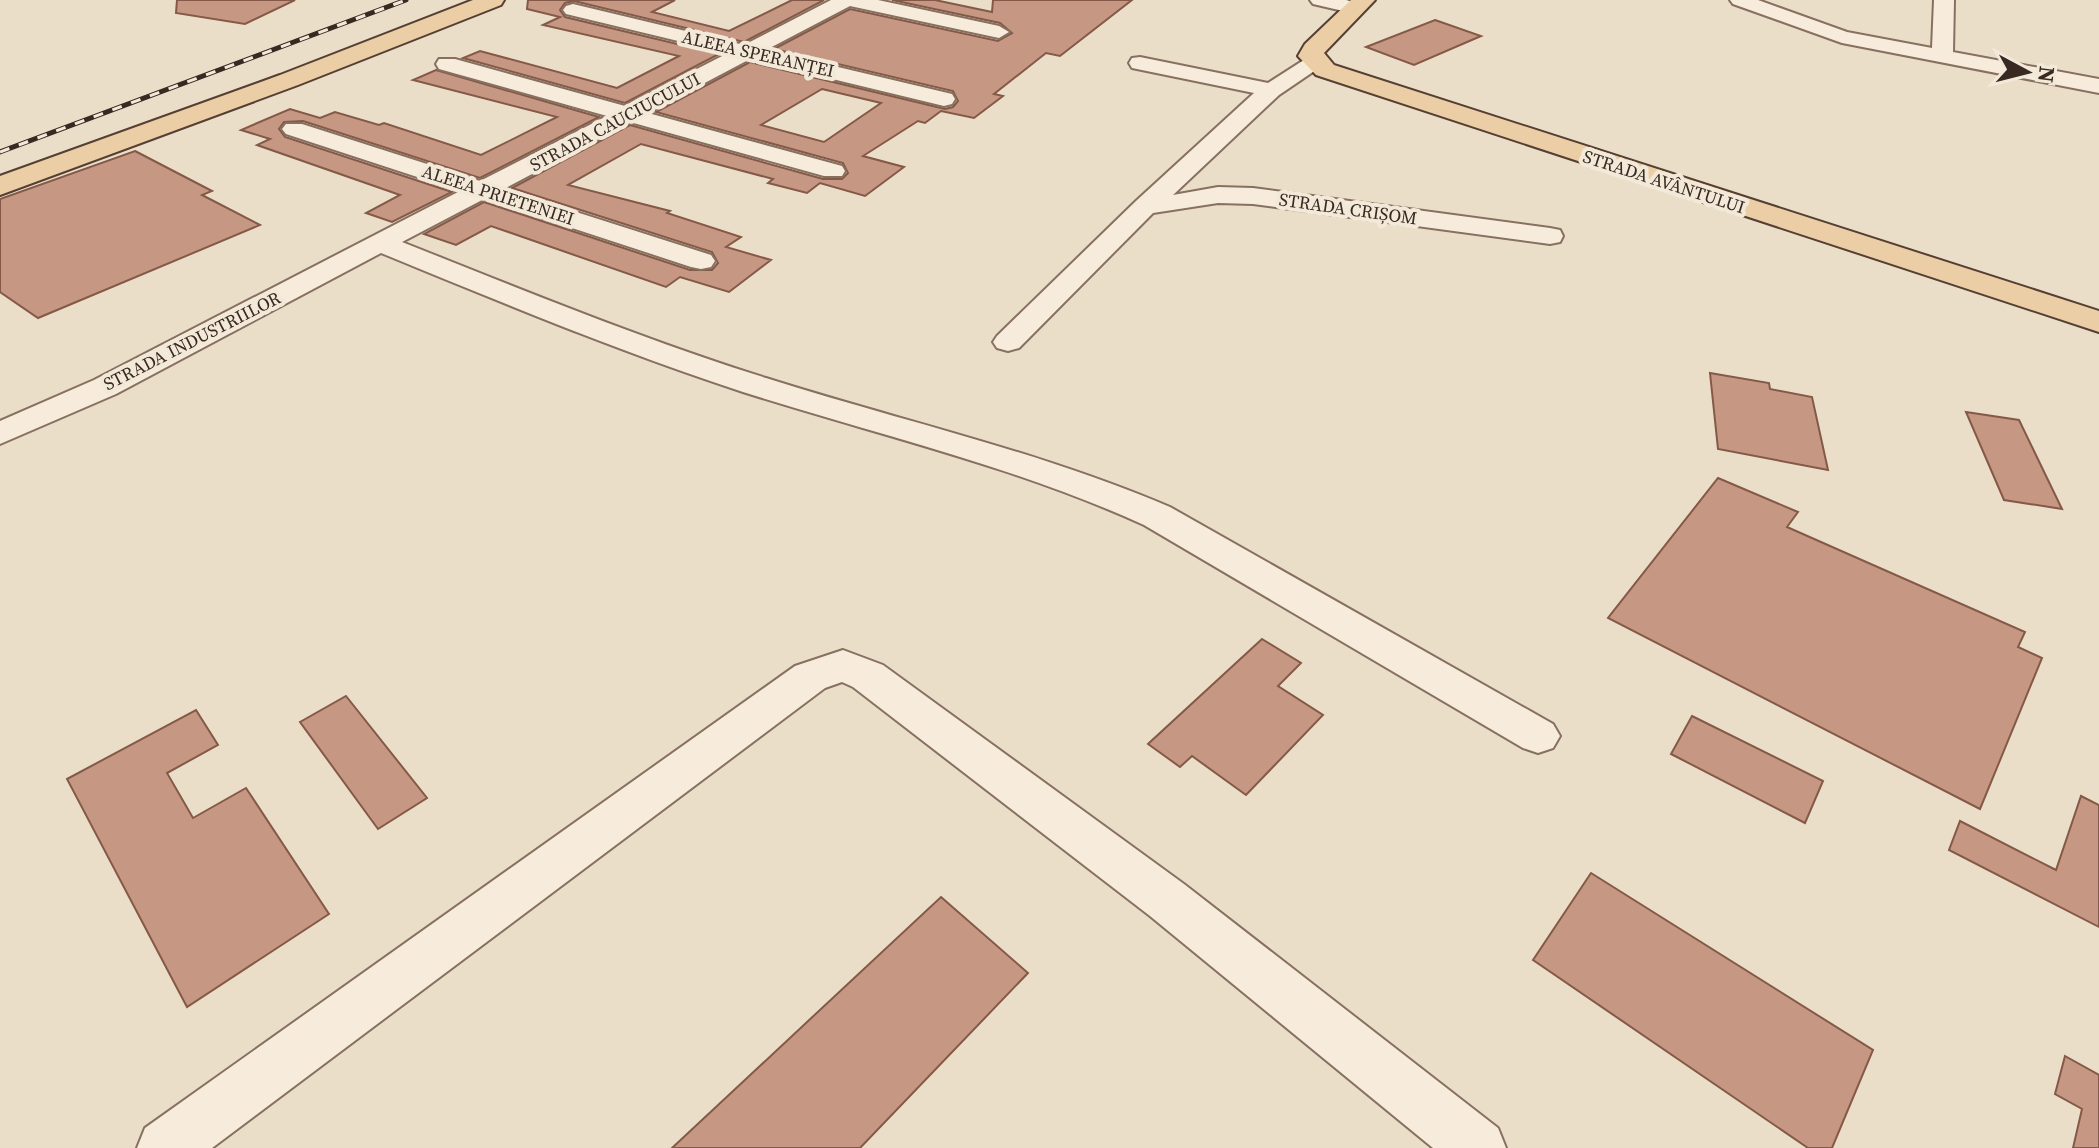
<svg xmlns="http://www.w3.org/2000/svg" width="2099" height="1148" font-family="'Source Serif 4',serif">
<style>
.building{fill:#c69883;stroke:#845947;stroke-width:2;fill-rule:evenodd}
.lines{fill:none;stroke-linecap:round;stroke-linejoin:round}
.minor-casing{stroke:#87705f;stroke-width:4}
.major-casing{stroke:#553f33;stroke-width:4}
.minor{fill:#f7ecdc;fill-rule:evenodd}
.major{fill:#ebcea5;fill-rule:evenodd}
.rail-casing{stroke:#382a22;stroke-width:5}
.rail{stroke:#f3e9d9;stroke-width:3;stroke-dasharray:10;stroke-linecap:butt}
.labels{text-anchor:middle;stroke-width:8;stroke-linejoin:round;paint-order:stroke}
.far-street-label{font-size:18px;fill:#382a22;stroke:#f3e9d9}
</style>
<rect width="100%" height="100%" fill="#ebdec9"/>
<g class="building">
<path d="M177 0H295L245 24 176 13Z"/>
<path d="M528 0H675L652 12 729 31 792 0H824L744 42 574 1 565 3 560 10 565 17 719 54 625 103 463 58 480 51 617 88 679 56 543 25 560 17 527 9Z"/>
<path d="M892 0H935L992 12 993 0H1132L1060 56 1046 53 994 94 1003 96 974 118 941 111 925 123 918 121 863 156 904 167 865 196 820 183 807 193 768 183 773 179 641 144 568 185 670 211 667 213 741 237 726 247 771 260 729 292 680 277 666 287 491 226 456 245 424 234 484 202 690 270H712L718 263 712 252 512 188 630 125 823 179H842L848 173 843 163 656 112 750 62 945 109 953 107 958 101 953 91 774 49 850 9 998 41 1012 33 1000 23ZM822 89 881 103 824 142 761 125Z"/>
<path d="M1435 20 1481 36 1414 65 1366 47Z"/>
<path d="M436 70 599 117 480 178 303 121 284 122 279 129 285 137 452 192 392 222 366 213 400 195 257 145 270 139 241 130 290 109 320 118 335 112 379 125 384 123 481 155 557 117 413 80Z"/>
<path d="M135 151 212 191 202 195 260 225 38 318 0 292V199Z"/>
<path d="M1710 373 1769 383 1770 389 1812 397 1828 470 1718 449Z"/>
<path d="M1966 412 2019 420 2062 509 2004 500Z"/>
<path d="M1718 478 1798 512 1787 527 2025 632 2018 647 2042 658 1980 809 1608 618Z"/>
<path d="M1262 639 1301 663 1278 686 1323 715 1246 795 1192 756 1180 767 1148 744Z"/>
<path d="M346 696 427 798 378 829 300 722Z"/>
<path d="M196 710 218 745 167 773 193 818 246 788 329 914 187 1007 67 779Z"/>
<path d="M1692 716 1823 781 1805 823 1671 754Z"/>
<path d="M2081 796 2099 805V927L1949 850 1960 821 2056 870Z"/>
<path d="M1591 873 1873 1050 1832 1148H1808L1533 960Z"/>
<path d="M941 897 1028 973 860 1148H672Z"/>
<path d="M2065 1056 2099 1075V1148H2073L2082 1109 2055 1094Z"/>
</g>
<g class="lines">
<g class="minor-casing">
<g id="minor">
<path d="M831 0H878L999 26 1009 32 999 38 850 6 766 50 952 94 955 99 952 104 944 106 750 59 648 113 842 166 845 171 842 176H824L630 122 504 189 711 255 715 261 711 267 701 269 691 267 484 199 402 242C523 290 642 339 766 378 901 421 1039 451 1170 507L1553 724 1560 736 1553 748 1538 753 1523 748 1144 525C1015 466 878 435 743 392 620 352 501 302 381 253L116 394 0 444V421L94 380 460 191 286 134 282 129 286 124H302L480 181 607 116 439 69 436 64 439 59H455L625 106 728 53 566 14 563 10 566 6 573 4 744 45Z"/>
<path d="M1310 0H1346L1363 4 1366 8 1356 14 1313 4Z"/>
<path d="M1730 0H1758L1847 32 1932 48 1934 0H1954L1953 52 2099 79V93L1842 43 1733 4Z"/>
<path d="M1140 57 1268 83 1307 58H1323L1326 63 1279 95 1173 195 1218 187 1253 188 1550 228 1560 230 1563 236 1560 242 1550 244 1253 204 1218 203 1153 213 1019 348 1008 351 997 348 993 342 997 336 1136 201 1254 93 1132 68 1129 63 1132 58Z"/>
<path d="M843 650 883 665 1184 884 1498 1128 1506 1148H1433L1150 916 853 687 842 682 825 688 212 1148H137L145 1128 795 666Z"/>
</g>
</g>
<g class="major-casing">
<g id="major">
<path d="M473 0H504L501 5 298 85 0 195V176L280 75Z"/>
<path d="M1351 0H1375L1324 53 1334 65 2099 311V332L1316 75 1298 56 1305 44Z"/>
</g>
</g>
<use href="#minor" class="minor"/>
<use href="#major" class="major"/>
<g class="rail-casing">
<path id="rail" d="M0 152 406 0"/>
</g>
<use href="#rail" class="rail"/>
</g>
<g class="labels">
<g class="far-street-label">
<text transform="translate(758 54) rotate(13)" y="6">ALEEA SPERANȚEI</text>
<text transform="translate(615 122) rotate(-28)" y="6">STRADA CAUCIUCULUI</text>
<text transform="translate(1664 182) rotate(18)" y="6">STRADA AVÂNTULUI</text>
<text transform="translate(498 195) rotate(18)" y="6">ALEEA PRIETENIEI</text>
<text transform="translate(1348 209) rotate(8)" y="6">STRADA CRIȘOM</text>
<text transform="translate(192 341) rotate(-27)" y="6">STRADA INDUSTRIILOR</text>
</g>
</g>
<g transform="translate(2027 72) rotate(97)" stroke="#f3e9d9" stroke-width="6" paint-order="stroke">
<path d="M0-6L14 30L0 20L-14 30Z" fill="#382a22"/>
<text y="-12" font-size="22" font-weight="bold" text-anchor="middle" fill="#382a22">N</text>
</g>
</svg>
